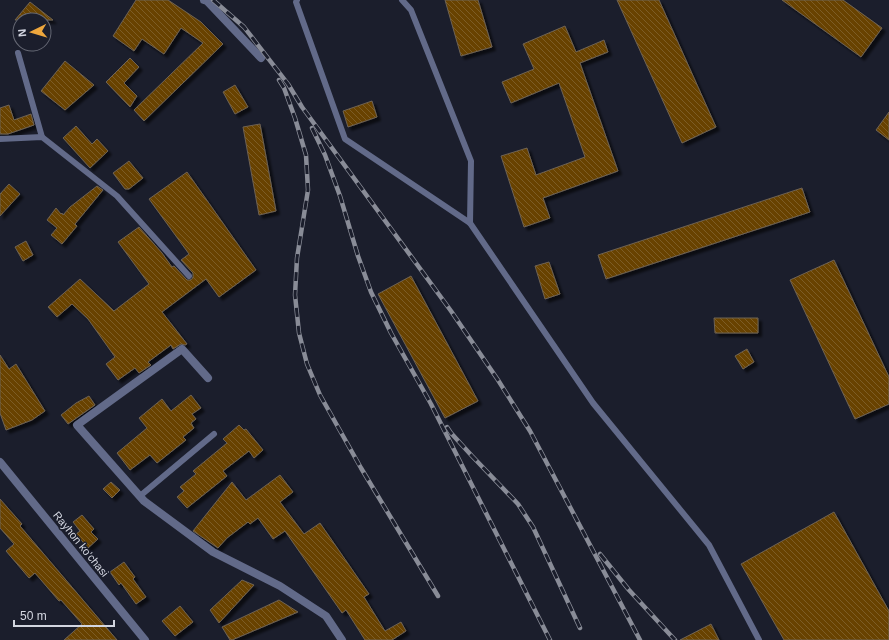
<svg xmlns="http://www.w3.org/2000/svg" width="889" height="640" font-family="Helvetica,sans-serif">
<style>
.building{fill:url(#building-back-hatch);stroke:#6e6254;filter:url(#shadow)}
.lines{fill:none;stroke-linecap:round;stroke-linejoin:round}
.service{stroke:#626a89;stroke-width:6}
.minor{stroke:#626a89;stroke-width:8}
.rail-casing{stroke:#898c97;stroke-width:4.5}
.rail{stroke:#1b1e2c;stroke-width:3;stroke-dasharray:9;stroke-linecap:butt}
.labels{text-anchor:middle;stroke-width:3;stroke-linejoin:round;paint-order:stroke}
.street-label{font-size:11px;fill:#d3d6e0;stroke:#1b1e2c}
</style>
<defs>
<pattern id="building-back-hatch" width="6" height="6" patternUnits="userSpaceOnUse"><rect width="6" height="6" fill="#684300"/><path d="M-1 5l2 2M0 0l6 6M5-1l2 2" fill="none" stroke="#7d5d25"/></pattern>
<filter id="shadow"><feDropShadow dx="3.5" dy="3.5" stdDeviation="1" flood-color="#0009"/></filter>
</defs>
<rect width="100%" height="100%" fill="#1b1e2c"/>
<g class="building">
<path d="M136 0H168L201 22 223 44 144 121 134 110 203 43 181 28 164 54 142 39 134 51 113 36Z"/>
<path d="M445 0H478L492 47 461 56Z"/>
<path d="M617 0H659L716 127 682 143Z"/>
<path d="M782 0H843L882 28 861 57Z"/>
<path d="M30 2 53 20H15Z"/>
<path d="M565 26 576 52 604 40 608 52 580 63 618 171 543 198 550 218 524 227 501 156 527 148 536 175 585 157 559 83 511 103 502 82 534 69 523 44Z"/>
<path d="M130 58 139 67 124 83 137 96 130 107 106 82Z"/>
<path d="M65 61 94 85 65 110 41 91Z"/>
<path d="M235 85 248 107 235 114 223 92Z"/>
<path d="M372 101 377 117 348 127 343 111Z"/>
<path d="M9 105 14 120 31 114 34 125 8 134H0V108Z"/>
<path d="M889 112V140L876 130Z"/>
<path d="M260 124 276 211 259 215 243 127Z"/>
<path d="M76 126 92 144 97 139 108 151 90 168 63 138Z"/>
<path d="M129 161 143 178 129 189H125L113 173Z"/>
<path d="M187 172 256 270 219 297 206 279 162 312 187 344 185 345 181 344 173 349 171 345 148 362 151 365 139 373 135 368 118 380 106 364 115 357 88 319 72 304 57 317 48 307 80 279 114 311 149 284 118 242 139 227 162 253 172 267 174 266 187 280H190L192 279 193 277V273L181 260 189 254 149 199Z"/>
<path d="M9 184 20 194 0 216V194Z"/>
<path d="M97 186 103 190 75 224 77 226 62 244 51 235 57 228 47 220 56 208 61 214 62 213 63 215 70 207Z"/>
<path d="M802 188 810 212 606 279 598 255Z"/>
<path d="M26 241 33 255 23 261 15 247Z"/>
<path d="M834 260 889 377V404L855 419 790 280Z"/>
<path d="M549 262 560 294 545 299 535 266Z"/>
<path d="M411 276 478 401 445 418 378 294Z"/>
<path d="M714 318H758V333H715Z"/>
<path d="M747 349 754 362 743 369 735 356Z"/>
<path d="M0 355 9 369 16 364 45 411 32 420 6 430 0 413Z"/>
<path d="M191 395 201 408 192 414 196 419 191 423 194 428 183 437 186 440 157 463 150 455 130 470 117 453 147 428 139 418 162 399 171 411Z"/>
<path d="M89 396 95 405 68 424 61 415 76 403Z"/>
<path d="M239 425 244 430 246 429 263 450 254 458 249 451 223 471 227 476 187 508 177 497 184 491 180 487 196 474 193 471 227 443 223 439Z"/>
<path d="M280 475 293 492 280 502 304 534 320 523 369 594 364 597 385 631 401 622 406 631 392 640H365L346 610 342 613 285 531 273 539 258 518 250 524 248 522 227 538 218 548 193 531 232 482 246 500Z"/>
<path d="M111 482 120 490 112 498 103 489Z"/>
<path d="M0 499 22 524 20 526 117 640H64L82 624 61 600 59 601 35 573 29 578 6 551 14 544 0 528Z"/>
<path d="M834 512 889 611V640H784L741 564Z"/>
<path d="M82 515 94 529 91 532 98 539 88 548 76 534 80 531 73 522Z"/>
<path d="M124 562 135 577 133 579 146 597 136 604 121 583 119 585 110 572Z"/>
<path d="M242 580 254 585 219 623 210 610Z"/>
<path d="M279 600 298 612 232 640H230L222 627Z"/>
<path d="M180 606 193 622 175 636 162 621Z"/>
<path d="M711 624 719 640H680Z"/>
</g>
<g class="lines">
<g class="service">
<path d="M297 0 296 2 345 139 470 223 593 403 709 545 759 640"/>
<path d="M402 0 411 10 471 161 470 223"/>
<path d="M18 53 42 137"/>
<path d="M0 139 42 137 117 196 189 276"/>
<path d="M140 496 214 434"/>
</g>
<g class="minor">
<path d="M204 0 207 1 261 58"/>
<path d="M208 378 182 349 77 425 144 501 213 552 280 586 326 616 342 640"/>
<path d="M0 462 145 640"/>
</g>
<g class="rail-casing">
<g id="rail">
<path d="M213 0 244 27 288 84 302 107 451 311 498 380 530 431 640 640"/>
<path d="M279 80 284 88 295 118 306 155 308 190 297 258 295 295 299 333 307 364 320 395 361 468 438 596"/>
<path d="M312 128 325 155 340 196 358 256 371 292 391 333 431 404 550 640"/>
<path d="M447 427 451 433 472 456 518 504 533 527 580 628"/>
<path d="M600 554 629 590 675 640"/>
</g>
</g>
<use href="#rail" class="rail"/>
</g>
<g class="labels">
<g class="street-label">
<text transform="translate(81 544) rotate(51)" y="4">Rayhon ko'chasi</text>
</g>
</g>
<g transform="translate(32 32) rotate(265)"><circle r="19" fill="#1b1e2c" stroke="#656874"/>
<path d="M0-3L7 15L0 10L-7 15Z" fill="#eea73d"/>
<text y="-6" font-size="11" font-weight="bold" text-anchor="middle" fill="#d3d6e0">N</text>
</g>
<path d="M14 620v6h100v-6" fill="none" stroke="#d3d6e0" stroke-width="2"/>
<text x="20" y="620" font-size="12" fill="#d3d6e0" stroke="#1b1e2c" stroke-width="3" paint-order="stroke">50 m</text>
</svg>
